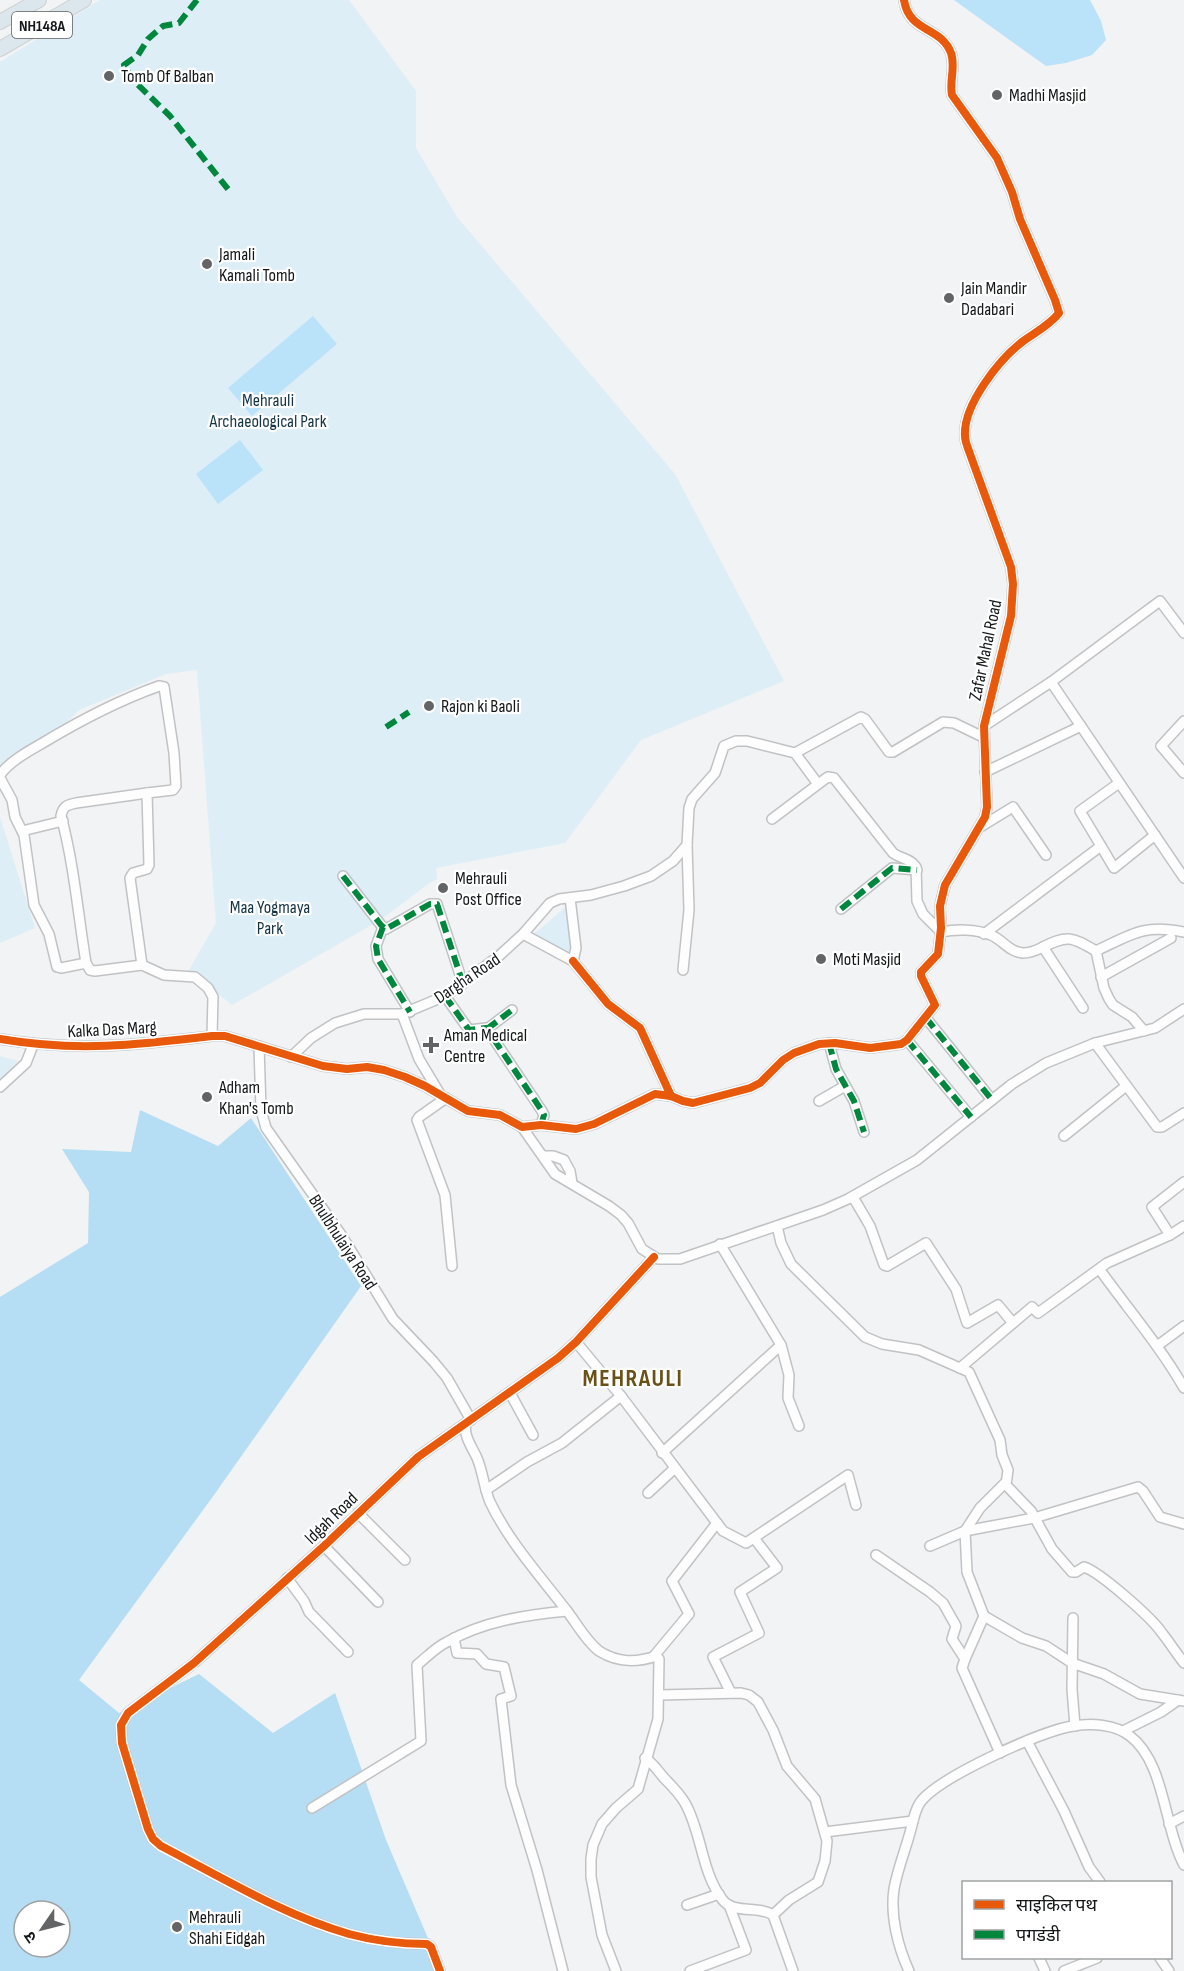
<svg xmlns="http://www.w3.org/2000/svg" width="1184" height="1971" font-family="'Sofia Sans Condensed','Noto Sans Devanagari',sans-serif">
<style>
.green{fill:#ddeef7}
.forest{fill:#b5ddf4;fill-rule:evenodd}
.water{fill:#bae2f8}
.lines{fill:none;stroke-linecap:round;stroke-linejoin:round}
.minor-casing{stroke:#c1c2c4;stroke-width:12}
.highway-casing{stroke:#d0d1d1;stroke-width:16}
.minor{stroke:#fdfdfe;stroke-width:9}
.highway{stroke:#dce7ed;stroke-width:14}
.quiet{stroke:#00873e;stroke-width:6;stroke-dasharray:12 6;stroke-linecap:butt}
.cycleway-casing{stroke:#fff;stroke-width:11}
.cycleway{stroke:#e8590c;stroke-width:8}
.poi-dot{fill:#626465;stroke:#fff;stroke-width:2}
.labels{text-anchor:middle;stroke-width:4.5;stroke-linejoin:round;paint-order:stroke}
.shield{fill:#fff;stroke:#5b5d5d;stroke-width:1.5}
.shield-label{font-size:16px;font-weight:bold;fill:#151718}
.poi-label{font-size:18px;fill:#151718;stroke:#fff;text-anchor:start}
.park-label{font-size:18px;fill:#153546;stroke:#fff}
.street-label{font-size:18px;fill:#151718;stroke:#fff}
.district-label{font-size:24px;font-weight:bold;letter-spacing:1.5px;fill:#6a5118;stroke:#fff}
</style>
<rect width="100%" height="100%" fill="#f1f3f5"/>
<g class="green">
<path d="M100 0H349L416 91V148L457 217 675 474 784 681 641 740 565 843 436 868 437 879 428 884 382 919 232 1005 189 970 216 923 197 670 166 674 79 710 50 740 0 773V62Z"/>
<path d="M0 817 35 928 0 943Z"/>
<path d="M569 904 573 954 566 957 531 937Z"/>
<path d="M0 1056 18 1061 0 1079Z"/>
</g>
<path class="forest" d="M140 1110 218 1146 251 1118 361 1286 214 1495 79 1680 119 1713 199 1674 273 1733 335 1693 386 1840 442 1971H0V1297L88 1243 89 1192 62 1149 131 1152ZM24 1911H60V1947H24Z"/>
<g class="water">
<path d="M954 0H1090L1101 21 1106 40 1092 55 1066 63 1046 66Z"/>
<path d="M313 316 337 344 252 416 228 388Z"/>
<path d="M240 440 263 470 218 504 196 474Z"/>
</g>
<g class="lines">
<g class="minor-casing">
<g id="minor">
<path d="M1051 682 1184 878"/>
<path d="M1184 721 1161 746 1184 773"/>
<path d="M984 726 1051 682 1160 601 1184 633"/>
<path d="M795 753 818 784"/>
<path d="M985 772 1081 726"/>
<path d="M0 775C9 762 27 752 41 744 79 721 117 701 159 686L164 687 174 753 176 786 173 790 147 793 149 865 147 869 133 873 130 878 142 965"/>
<path d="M0 778 12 800 15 817 24 835 34 905 49 934 57 967 61 968 86 963"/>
<path d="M147 793 76 803C67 805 63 806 61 816 74 864 78 914 86 963L90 970 95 971 142 965 164 975 195 977 208 988 213 997 212 1036"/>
<path d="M772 819 825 779 828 777 834 778 893 853C901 859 910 858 916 867L917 901 923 914 941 932C956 929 976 929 991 935 1003 940 1009 952 1023 953 1030 953 1035 951 1041 948 1067 935 1071 936 1096 951L1104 988 1109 999 1113 1005 1132 1017 1144 1031"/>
<path d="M982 826 1013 807 1046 855"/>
<path d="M22 831 63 821"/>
<path d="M1101 846 1114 868 1155 835"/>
<path d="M343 876 381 925 386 929 430 904H437L463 984"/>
<path d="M570 898 576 948 573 961"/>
<path d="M841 909 892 868 917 870"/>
<path d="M383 927 376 946 378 959 410 1012"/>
<path d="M523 934 573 961 608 1004 640 1028 671 1096"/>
<path d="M984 934 1101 846 1080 811 1119 783"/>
<path d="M1043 947 1083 1008"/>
<path d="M1096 951C1132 934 1143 924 1184 932"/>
<path d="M683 970 689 910 687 845"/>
<path d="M1101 977 1171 938"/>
<path d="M445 996 469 1030 486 1028 489 1032 542 1111 544 1115 541 1125"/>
<path d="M402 1014 419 1059 440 1094"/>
<path d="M926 1018 992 1100"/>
<path d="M487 1029 512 1010"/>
<path d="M0 1039C76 1052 137 1045 212 1036H225L323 1066 347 1069 367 1067 384 1070 405 1077 425 1086 468 1111 500 1115 522 1127 541 1125 576 1129 594 1124 655 1094 671 1096 683 1101 693 1103 750 1088 760 1083 783 1060 794 1053 819 1044 835 1043 870 1048 901 1044 907 1040 935 1005 921 976V972L938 954 941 928 940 906 945 885 985 817 987 807 984 726 1011 616 1013 584 1011 567 970 454C968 448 965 442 965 436 963 405 999 360 1022 342 1034 333 1050 325 1059 313L1055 300 1020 219 1012 192 997 158 952 95C949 81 956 67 951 53 941 26 909 33 904 0"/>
<path d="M907 1040 971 1117"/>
<path d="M829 1043 836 1069 854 1101 864 1132"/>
<path d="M1095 1043 1157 1127H1162L1184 1113"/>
<path d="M259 1046 261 1110 266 1128 342 1236 393 1319 433 1361 447 1378 471 1420"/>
<path d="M291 1057 311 1038 335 1023 364 1014H402L445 996 500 955 523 934 550 903 559 899 591 895 624 886 651 876 673 861 687 845 689 808 692 799 715 773 724 746 736 741H747L795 753 861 717 865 719 889 752H893L943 722 954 723 983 737"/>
<path d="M0 1087 26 1063 33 1045"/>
<path d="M446 1098 419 1117 417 1120 445 1195 452 1266"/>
<path d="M819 1101 845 1086"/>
<path d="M522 1127 555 1174 609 1206 621 1215 628 1223 642 1249 658 1259H680L823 1210 848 1199 917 1160 1012 1084 1046 1063 1095 1043 1155 1028 1184 1009"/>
<path d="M1064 1136 1126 1086"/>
<path d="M544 1156H553L564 1160 570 1171 572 1183"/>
<path d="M853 1197 870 1226 884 1265 887 1266 926 1243 956 1289 967 1323 998 1305 1013 1323"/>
<path d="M777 1226 781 1243 791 1264 865 1337 882 1344 919 1350 969 1372 1000 1440 1002 1455 1008 1470 1006 1485 1031 1511 1052 1549 1072 1572H1076L1084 1567C1100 1572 1152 1618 1162 1633 1170 1643 1176 1653 1184 1663"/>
<path d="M1170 1235 1152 1207 1184 1182"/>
<path d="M720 1244 781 1345 789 1375 788 1398 799 1426"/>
<path d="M1100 1270C1128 1309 1160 1346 1184 1388"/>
<path d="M576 1342 621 1396 723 1531 746 1543 848 1475 856 1505"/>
<path d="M1157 1346 1184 1326"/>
<path d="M960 1368 1032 1307 1038 1313 1107 1263 1170 1235 1184 1226"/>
<path d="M510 1393 533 1435"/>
<path d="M466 1424C463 1435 472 1447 477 1458 483 1472 484 1488 490 1502 509 1542 541 1577 567 1611 577 1624 586 1641 599 1651 618 1663 636 1663 656 1656L659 1659 658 1719 638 1789 616 1808 602 1824 593 1845 591 1859V1877L602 1935 616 1971"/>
<path d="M662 1453 781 1345"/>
<path d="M486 1490 527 1462 562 1443 621 1396"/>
<path d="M648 1493 675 1468"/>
<path d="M358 1513 405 1560"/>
<path d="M324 1546 378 1602"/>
<path d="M930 1546 965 1531 1034 1518 1138 1487 1143 1491 1160 1517 1184 1524"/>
<path d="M876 1555 930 1592 943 1603 956 1626 952 1639 965 1659 962 1668 1000 1753"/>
<path d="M287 1578 304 1601 309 1612 348 1652"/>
<path d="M984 1616 967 1572 965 1531 980 1508 1005 1483"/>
<path d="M1073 1618 1072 1689 1075 1726"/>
<path d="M454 1638 457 1653 477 1654 486 1664 504 1667 511 1696 501 1699 511 1785 537 1870 563 1971"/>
<path d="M654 1656 689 1614 672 1581 717 1523"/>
<path d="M965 1659 984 1616 1022 1638 1046 1646 1072 1663 1104 1674 1140 1694 1184 1701"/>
<path d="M731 1693 713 1657 759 1633 740 1592 777 1568 754 1538"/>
<path d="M659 1695 741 1693 749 1695 758 1702 773 1730 787 1766 815 1799 827 1841 825 1861 818 1882 789 1900 773 1915"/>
<path d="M1123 1731 1161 1712 1178 1700"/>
<path d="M1027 1741 1064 1811 1089 1867 1100 1882"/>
<path d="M645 1758C654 1764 658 1771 664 1778 672 1786 680 1794 685 1803 702 1833 701 1871 722 1899 733 1915 759 1905 773 1915L793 1971"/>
<path d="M312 1808 421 1741 417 1665C427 1657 436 1647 447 1642 484 1621 525 1615 567 1611"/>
<path d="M913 1821C915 1814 916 1807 922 1800 943 1776 1040 1731 1073 1726 1091 1723 1115 1724 1130 1736 1165 1762 1164 1828 1184 1865"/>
<path d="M1169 1824 1184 1816"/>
<path d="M825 1832 913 1821C908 1844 898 1866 894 1889 890 1916 898 1947 909 1971"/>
<path d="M687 1905 719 1894"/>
<path d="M1039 1958 1045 1971"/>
<path d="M1160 1958 1169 1971"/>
<path d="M440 1971 431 1947 427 1944C401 1944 375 1941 349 1934 285 1916 221 1877 161 1846L153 1839 148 1829 122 1743 121 1725 128 1713 194 1663 324 1546 418 1457 558 1358 576 1342 654 1257"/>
<path d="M690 1971 746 1950 729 1905"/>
<path d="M1064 1971 1097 1958"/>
</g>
</g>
<g class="highway-casing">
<g id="highway">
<path d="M0 22 39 0"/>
<path d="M0 49 84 0"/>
</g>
</g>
<use href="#minor" class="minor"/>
<use href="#highway" class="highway"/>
<g class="quiet">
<path d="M197 0 179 23 163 26 148 39 138 55 124 65 132 79 170 116 231 193"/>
<path d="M386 727 409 712"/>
<path d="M343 876 381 925 386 929 430 904H437L463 984"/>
<path d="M841 909 892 868 917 870"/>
<path d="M383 927 376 946 378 959 410 1012"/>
<path d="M445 996 469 1030 486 1028 489 1032 542 1111 544 1115 541 1125"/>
<path d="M926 1018 992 1100"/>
<path d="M487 1029 512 1010"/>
<path d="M907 1040 971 1117"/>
<path d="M829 1043 836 1069 854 1101 864 1132"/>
</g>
<g class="cycleway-casing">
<g id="cycleway">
<path d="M573 961 608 1004 640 1028 671 1096"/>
<path d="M0 1039C76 1052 137 1045 212 1036H225L323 1066 347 1069 367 1067 384 1070 405 1077 425 1086 468 1111 500 1115 522 1127 541 1125 576 1129 594 1124 655 1094 671 1096 683 1101 693 1103 750 1088 760 1083 783 1060 794 1053 819 1044 835 1043 870 1048 901 1044 907 1040 935 1005 921 976V972L938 954 941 928 940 906 945 885 985 817 987 807 984 726 1011 616 1013 584 1011 567 970 454C968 448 965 442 965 436 963 405 999 360 1022 342 1034 333 1050 325 1059 313L1055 300 1020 219 1012 192 997 158 952 95C949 81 956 67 951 53 941 26 909 33 904 0"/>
<path d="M440 1971 431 1947 427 1944C401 1944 375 1941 349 1934 285 1916 221 1877 161 1846L153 1839 148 1829 122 1743 121 1725 128 1713 194 1663 324 1546 418 1457 558 1358 576 1342 654 1257"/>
</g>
</g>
<use href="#cycleway" class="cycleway"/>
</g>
<g class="poi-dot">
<circle cx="109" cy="76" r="6"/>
<circle cx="997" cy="95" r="6"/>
<circle cx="207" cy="264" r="6"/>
<circle cx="949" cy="298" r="6"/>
<circle cx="429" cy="706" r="6"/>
<circle cx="443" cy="888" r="6"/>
<circle cx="821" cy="959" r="6"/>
<path d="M428 1036h6v6h6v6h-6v6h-6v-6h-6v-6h6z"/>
<circle cx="207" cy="1097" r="6"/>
<circle cx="177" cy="1927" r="6"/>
</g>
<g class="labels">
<rect class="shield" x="12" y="12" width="60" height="26" rx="4.5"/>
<g class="shield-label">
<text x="42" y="31">NH148A</text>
</g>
<g class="poi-label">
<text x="121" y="82">Tomb Of Balban</text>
<text x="1009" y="101">Madhi Masjid</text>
<text x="219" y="260">Jamali<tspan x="219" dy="21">Kamali Tomb</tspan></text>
<text x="961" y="294">Jain Mandir<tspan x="961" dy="21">Dadabari</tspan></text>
<text x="441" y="712">Rajon ki Baoli</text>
<text x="455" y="884">Mehrauli<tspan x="455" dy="21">Post Office</tspan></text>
<text x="833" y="965">Moti Masjid</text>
<text x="444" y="1041">Aman Medical<tspan x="444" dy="21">Centre</tspan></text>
<text x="219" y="1093">Adham<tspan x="219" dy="21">Khan's Tomb</tspan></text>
<text x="189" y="1923">Mehrauli<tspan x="189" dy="21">Shahi Eidgah</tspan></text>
</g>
<g class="park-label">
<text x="268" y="406">Mehrauli<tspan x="268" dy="21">Archaeological Park</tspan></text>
<text x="270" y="913">Maa Yogmaya<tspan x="270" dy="21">Park</tspan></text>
</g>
<g class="street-label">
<text transform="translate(985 650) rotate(-78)" y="6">Zafar Mahal Road</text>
<text transform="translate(467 978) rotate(-34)" y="6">Dargha Road</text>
<text transform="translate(112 1029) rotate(-3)" y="6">Kalka Das Marg</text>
<text transform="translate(343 1242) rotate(57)" y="6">Bhulbhulaiya Road</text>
<text transform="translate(331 1518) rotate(-44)" y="6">Idgah Road</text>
</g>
<g class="district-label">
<text x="633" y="1386">MEHRAULI</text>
</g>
</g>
<rect x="962" y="1881" width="210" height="78" fill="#ffffff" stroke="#a1a2a3" stroke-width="1.5"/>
<rect x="974" y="1900" width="30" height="9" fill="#e8590c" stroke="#a1a2a3" stroke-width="1.5"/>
<text x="1016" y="1911" font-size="18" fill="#151718">साइकिल पथ</text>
<rect x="974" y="1930" width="30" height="9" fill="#00873e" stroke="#a1a2a3" stroke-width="1.5"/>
<text x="1016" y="1941" font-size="18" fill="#151718">पगडंडी</text>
<g transform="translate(42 1929) rotate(235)"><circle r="28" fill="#ffffff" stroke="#a1a2a3" stroke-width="1.5"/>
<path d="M0-4.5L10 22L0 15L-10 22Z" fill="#626465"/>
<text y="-9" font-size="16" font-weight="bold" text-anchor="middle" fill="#151718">उ</text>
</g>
</svg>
